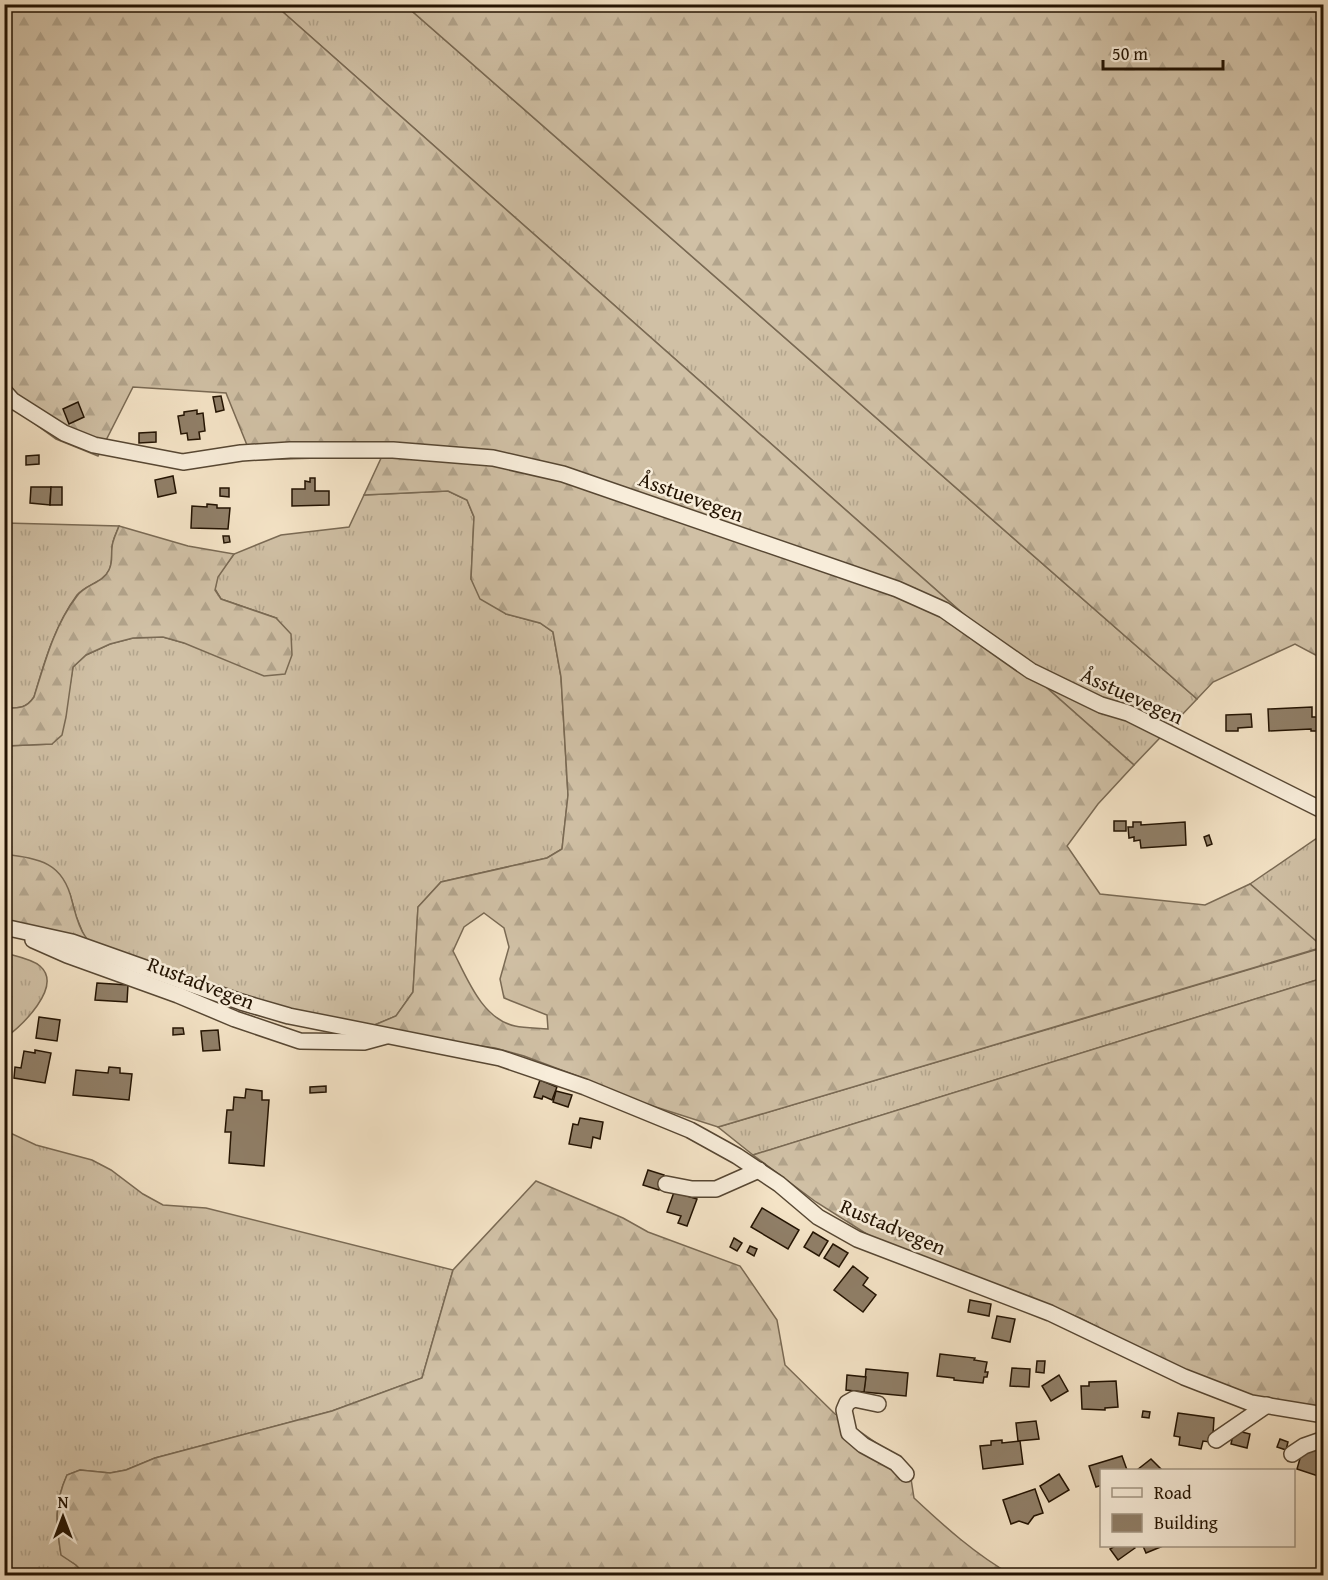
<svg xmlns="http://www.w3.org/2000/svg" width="1328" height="1580" font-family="'Gentium Book Plus',serif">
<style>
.grass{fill:url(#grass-tufts);stroke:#7a6a54;stroke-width:1.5}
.forest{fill:url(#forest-firs);stroke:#7a6a54;stroke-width:1.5;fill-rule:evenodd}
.building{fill:#907f68;stroke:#231302;stroke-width:1.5}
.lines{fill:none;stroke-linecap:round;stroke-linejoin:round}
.minor-casing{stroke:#574733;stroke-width:18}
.minor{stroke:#f8edda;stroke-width:15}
.labels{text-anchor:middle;stroke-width:5;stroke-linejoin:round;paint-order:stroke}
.street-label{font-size:21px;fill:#231302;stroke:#f8edda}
</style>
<defs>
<pattern id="grass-tufts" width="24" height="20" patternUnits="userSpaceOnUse" patternTransform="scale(1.5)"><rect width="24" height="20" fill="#d0c0a5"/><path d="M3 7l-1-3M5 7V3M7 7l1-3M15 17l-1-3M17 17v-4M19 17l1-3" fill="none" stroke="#b2a48c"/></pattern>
<pattern id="forest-firs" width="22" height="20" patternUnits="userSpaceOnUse" patternTransform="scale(1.5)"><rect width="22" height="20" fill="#d0c0a5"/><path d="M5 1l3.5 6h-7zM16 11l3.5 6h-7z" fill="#b2a48c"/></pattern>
</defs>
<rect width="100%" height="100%" fill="#f4e3c6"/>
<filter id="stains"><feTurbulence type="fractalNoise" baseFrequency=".00333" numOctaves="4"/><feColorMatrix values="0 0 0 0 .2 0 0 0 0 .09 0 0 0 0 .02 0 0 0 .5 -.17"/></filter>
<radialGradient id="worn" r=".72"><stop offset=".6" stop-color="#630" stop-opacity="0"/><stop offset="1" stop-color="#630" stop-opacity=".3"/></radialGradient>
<g class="grass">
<path d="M275 5H405L1197 699 1134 765Z"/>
<path d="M448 491 467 500 474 517 471 579 506 614 540 623 553 632 561 677 568 795 562 849 547 858 441 882 418 907 413 992 396 1016 365 1029 281 1022 135 962 107 953 85 938 76 916 70 894 11 855 5 854V746L52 744 69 691 73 667 86 655 110 644 133 638 163 637 184 643 276 618 221 599 215 589 217 577 234 554 281 535 349 527 364 495Z"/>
<path d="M5 523 119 526C117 532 112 540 112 548 111 555 113 562 109 570 103 583 86 584 77 595 55 625 44 663 34 697 26 709 18 708 5 708Z"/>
<path d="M1323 834V978L753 1155 718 1127 1322 948 1250 884Z"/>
<path d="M5 953C15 956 32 959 40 966 64 987 20 1027 5 1038Z"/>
<path d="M4 1123 8 1132 36 1145 92 1160 111 1170 143 1194 163 1205 206 1208 453 1270 422 1378 332 1411 155 1458 126 1470 110 1473 80 1470 67 1475C54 1504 56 1523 61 1554L76 1565 86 1575H5Z"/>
</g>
<g class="forest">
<path d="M5 5H275L1134 765 1098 804 1067 846 1100 894 1205 905 1250 884 1323 947 718 1127 631 1099 580 1077 524 1056 495 1048 365 1029 396 1016 413 992 418 907 441 882 547 858 562 849 568 795 561 677 553 632 540 623 506 614 480 599 471 579 474 517 467 500 448 491 364 495 382 456 253 460 226 393 133 387 98 456 56 439 5 402ZM484 913 504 928 509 947 500 979 504 998 547 1015 548 1029C537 1028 525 1028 515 1026 482 1019 467 978 453 951L464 927Z"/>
<path d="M405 5H1323V659L1295 644 1213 682 1197 699Z"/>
<path d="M119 526 188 546 234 554 218 577 215 590 221 599 276 618 291 634 292 655 285 674 264 676 184 643 163 637 133 638 110 644 86 655 73 667 66 717 62 735 52 744 5 746V708C18 708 26 709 34 697 45 662 54 626 77 596 86 584 103 583 109 570 113 562 111 556 112 548 112 541 117 532 119 526Z"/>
<path d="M4 854C40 859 63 862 72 901 75 912 78 927 85 936 89 943 101 949 107 953L5 925Z"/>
<path d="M1323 978V1410L1250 1398 1176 1367 1080 1318 873 1238 816 1202 753 1155Z"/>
<path d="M536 1181 623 1218 648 1232 740 1266 777 1320 785 1365 835 1414 909 1466 914 1498C944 1526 976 1555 1012 1575H86L76 1565 61 1555C56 1523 54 1504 67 1475L80 1470 110 1473 126 1470 155 1458 332 1411 422 1378 453 1270Z"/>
</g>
<g class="building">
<path d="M221 396 224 410 216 412 213 397Z"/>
<path d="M78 402 84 417 69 424 63 409Z"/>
<path d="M197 410V414L203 413 205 431 199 432 200 439 188 440 187 433 181 434 178 416 184 415V412Z"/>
<path d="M156 432V442L139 443V433Z"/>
<path d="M39 455V464L26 465V456Z"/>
<path d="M173 476 176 493 158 497 155 480Z"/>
<path d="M310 478H315V491H329V505L292 506V489H305V481L310 482Z"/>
<path d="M31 487H51L50 505 30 503Z"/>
<path d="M51 487H62V505H50Z"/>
<path d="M220 488H229V497L220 496Z"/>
<path d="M207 504 217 505V508H230L228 529 191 528 192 506 207 507Z"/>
<path d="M223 536H229L230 542 224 543Z"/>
<path d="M1312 707V717H1320V731H1311V729L1269 731 1268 709Z"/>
<path d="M1251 714 1252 727 1238 728V731H1226V715Z"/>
<rect x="1114" y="821" width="12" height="10"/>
<path d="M1133 822H1141V825L1185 822 1186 845 1141 848 1140 840 1134 841V837L1129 838 1128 827H1133Z"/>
<path d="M1209 835 1212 844 1207 846 1204 837Z"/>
<path d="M97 983 128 985 127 1002 95 1000Z"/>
<path d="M39 1017 60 1020 57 1041 36 1038Z"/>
<path d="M173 1028H183L184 1034 173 1035Z"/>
<path d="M218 1030 220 1050 203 1051 201 1031Z"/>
<path d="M35 1050 51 1053 45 1083 14 1078 15 1067 21 1068 24 1051 35 1053Z"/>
<path d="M109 1067 120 1068V1073L132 1074 129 1100 73 1095 76 1070 108 1073Z"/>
<path d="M540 1080 557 1087 552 1100 543 1096 542 1099 534 1097Z"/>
<path d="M326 1086V1092L310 1093V1087Z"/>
<path d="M246 1089 262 1091V1100H269L264 1166 229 1163 231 1132H225L227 1110H233L234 1097 245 1098Z"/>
<path d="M556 1091 572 1095 568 1107 553 1102Z"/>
<path d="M580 1118 603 1122 600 1139 593 1137 591 1148 569 1144 573 1124 578 1125Z"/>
<path d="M648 1170 664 1175 659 1190 643 1185Z"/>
<path d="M674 1192 697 1199 687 1226 678 1223 681 1216 667 1212Z"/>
<path d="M762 1208 799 1230 788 1249 751 1227Z"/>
<path d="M813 1232 828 1241 819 1256 804 1247Z"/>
<path d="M734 1238 742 1243 737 1251 730 1247Z"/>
<path d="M833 1244 848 1253 839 1267 824 1258Z"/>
<path d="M750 1246 757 1249 754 1256 747 1252Z"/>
<path d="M853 1266 868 1278 863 1285 876 1295 863 1312 834 1290Z"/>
<path d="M970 1300 991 1304 989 1316 968 1312Z"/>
<path d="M997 1316 1015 1319 1010 1342 992 1338Z"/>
<path d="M940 1354 975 1358 974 1360 987 1362 985 1372H988L987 1377H984L983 1383 954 1380V1378L937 1376Z"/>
<path d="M1037 1361H1045L1044 1373 1036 1372Z"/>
<path d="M1012 1368 1030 1369 1029 1387 1010 1386Z"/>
<path d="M866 1369 908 1373 906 1396 864 1392Z"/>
<path d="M847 1375 866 1377 864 1392 846 1390Z"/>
<path d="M1059 1375 1068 1391 1051 1401 1042 1386Z"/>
<path d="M1116 1381 1118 1407 1105 1408V1410L1082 1409 1081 1386H1089V1382Z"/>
<path d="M1143 1411 1150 1412 1149 1418 1142 1417Z"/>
<path d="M1178 1413 1214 1418 1213 1434H1211L1210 1442 1203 1441 1201 1449 1179 1445 1180 1437 1174 1436Z"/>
<path d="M1036 1421 1039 1439 1018 1441 1016 1423Z"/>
<path d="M1234 1430 1250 1434 1247 1448 1231 1444Z"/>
<path d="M1280 1439 1288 1442 1286 1450 1277 1447Z"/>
<path d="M1002 1440V1443L1020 1441 1023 1464 983 1469 980 1446 991 1445V1441Z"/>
<path d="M1303 1448 1323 1451 1324 1478 1297 1469Z"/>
<path d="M1122 1456 1127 1470H1102V1485L1096 1487 1089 1466Z"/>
<path d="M1151 1459 1162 1470H1137Z"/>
<path d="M1059 1474 1069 1490 1049 1502 1040 1486Z"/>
<path d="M1035 1489 1043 1513 1034 1516 1028 1524 1019 1521 1011 1524 1003 1500Z"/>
<path d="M1115 1546H1133L1135 1548 1118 1560 1110 1549Z"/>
<path d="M1143 1546H1163L1146 1553Z"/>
</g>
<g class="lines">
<g class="minor-casing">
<g id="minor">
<path d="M4 391 12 400 64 433 94 445 183 462 241 453 290 450H393L493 458 563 474 897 589 944 610 1031 671 1101 705 1128 713 1324 811"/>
<path d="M4 927 72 942 241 1002 289 1016 500 1058 585 1087 690 1130 737 1156 779 1184 818 1217 857 1239 1050 1313 1184 1377 1251 1403 1324 1415"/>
<path d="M33 940 67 955 178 995 235 1019 300 1041 364 1042 386 1036"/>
<path d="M666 1184 692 1189H716L759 1170"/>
<path d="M878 1404 854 1399 847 1403 844 1410 849 1433 863 1445 896 1463 906 1474"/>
<path d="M1216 1440 1267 1405"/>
<path d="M1292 1454 1304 1446 1324 1439"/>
</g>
</g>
<use href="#minor" class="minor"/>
</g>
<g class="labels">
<g class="street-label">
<text transform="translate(691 497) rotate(20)" y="7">Åsstuevegen</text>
<text transform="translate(1132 696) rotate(24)" y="7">Åsstuevegen</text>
<text transform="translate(201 983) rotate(21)" y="7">Rustadvegen</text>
<text transform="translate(893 1227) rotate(23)" y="7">Rustadvegen</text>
</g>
</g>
<rect width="1328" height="1580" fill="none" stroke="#f4e3c6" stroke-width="24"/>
<rect x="6" y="6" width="1316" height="1568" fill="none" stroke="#231302" stroke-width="3"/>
<rect x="12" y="12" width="1304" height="1556" fill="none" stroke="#231302" stroke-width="1.5"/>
<rect x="1100" y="1469" width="195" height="78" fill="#f8edda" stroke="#a39684" stroke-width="1.5"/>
<rect x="1112" y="1488" width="30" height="9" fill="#f8edda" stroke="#a39684" stroke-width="1.5"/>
<text x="1154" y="1499" font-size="18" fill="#231302">Road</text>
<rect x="1112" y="1514" width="30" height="18" fill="#907f68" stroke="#a39684" stroke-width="1.5"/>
<text x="1154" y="1529" font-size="18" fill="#231302">Building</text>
<g transform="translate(63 1517)" stroke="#f8edda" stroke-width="4.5" paint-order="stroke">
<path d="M0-4.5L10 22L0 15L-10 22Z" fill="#231302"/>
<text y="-9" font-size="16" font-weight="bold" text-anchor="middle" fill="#231302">N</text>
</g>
<path d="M1103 60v9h120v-9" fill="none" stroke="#231302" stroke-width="3"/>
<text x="1112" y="60" font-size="18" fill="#231302" stroke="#f8edda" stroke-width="4.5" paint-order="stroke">50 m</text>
<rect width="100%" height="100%" filter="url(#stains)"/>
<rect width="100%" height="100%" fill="url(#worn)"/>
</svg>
